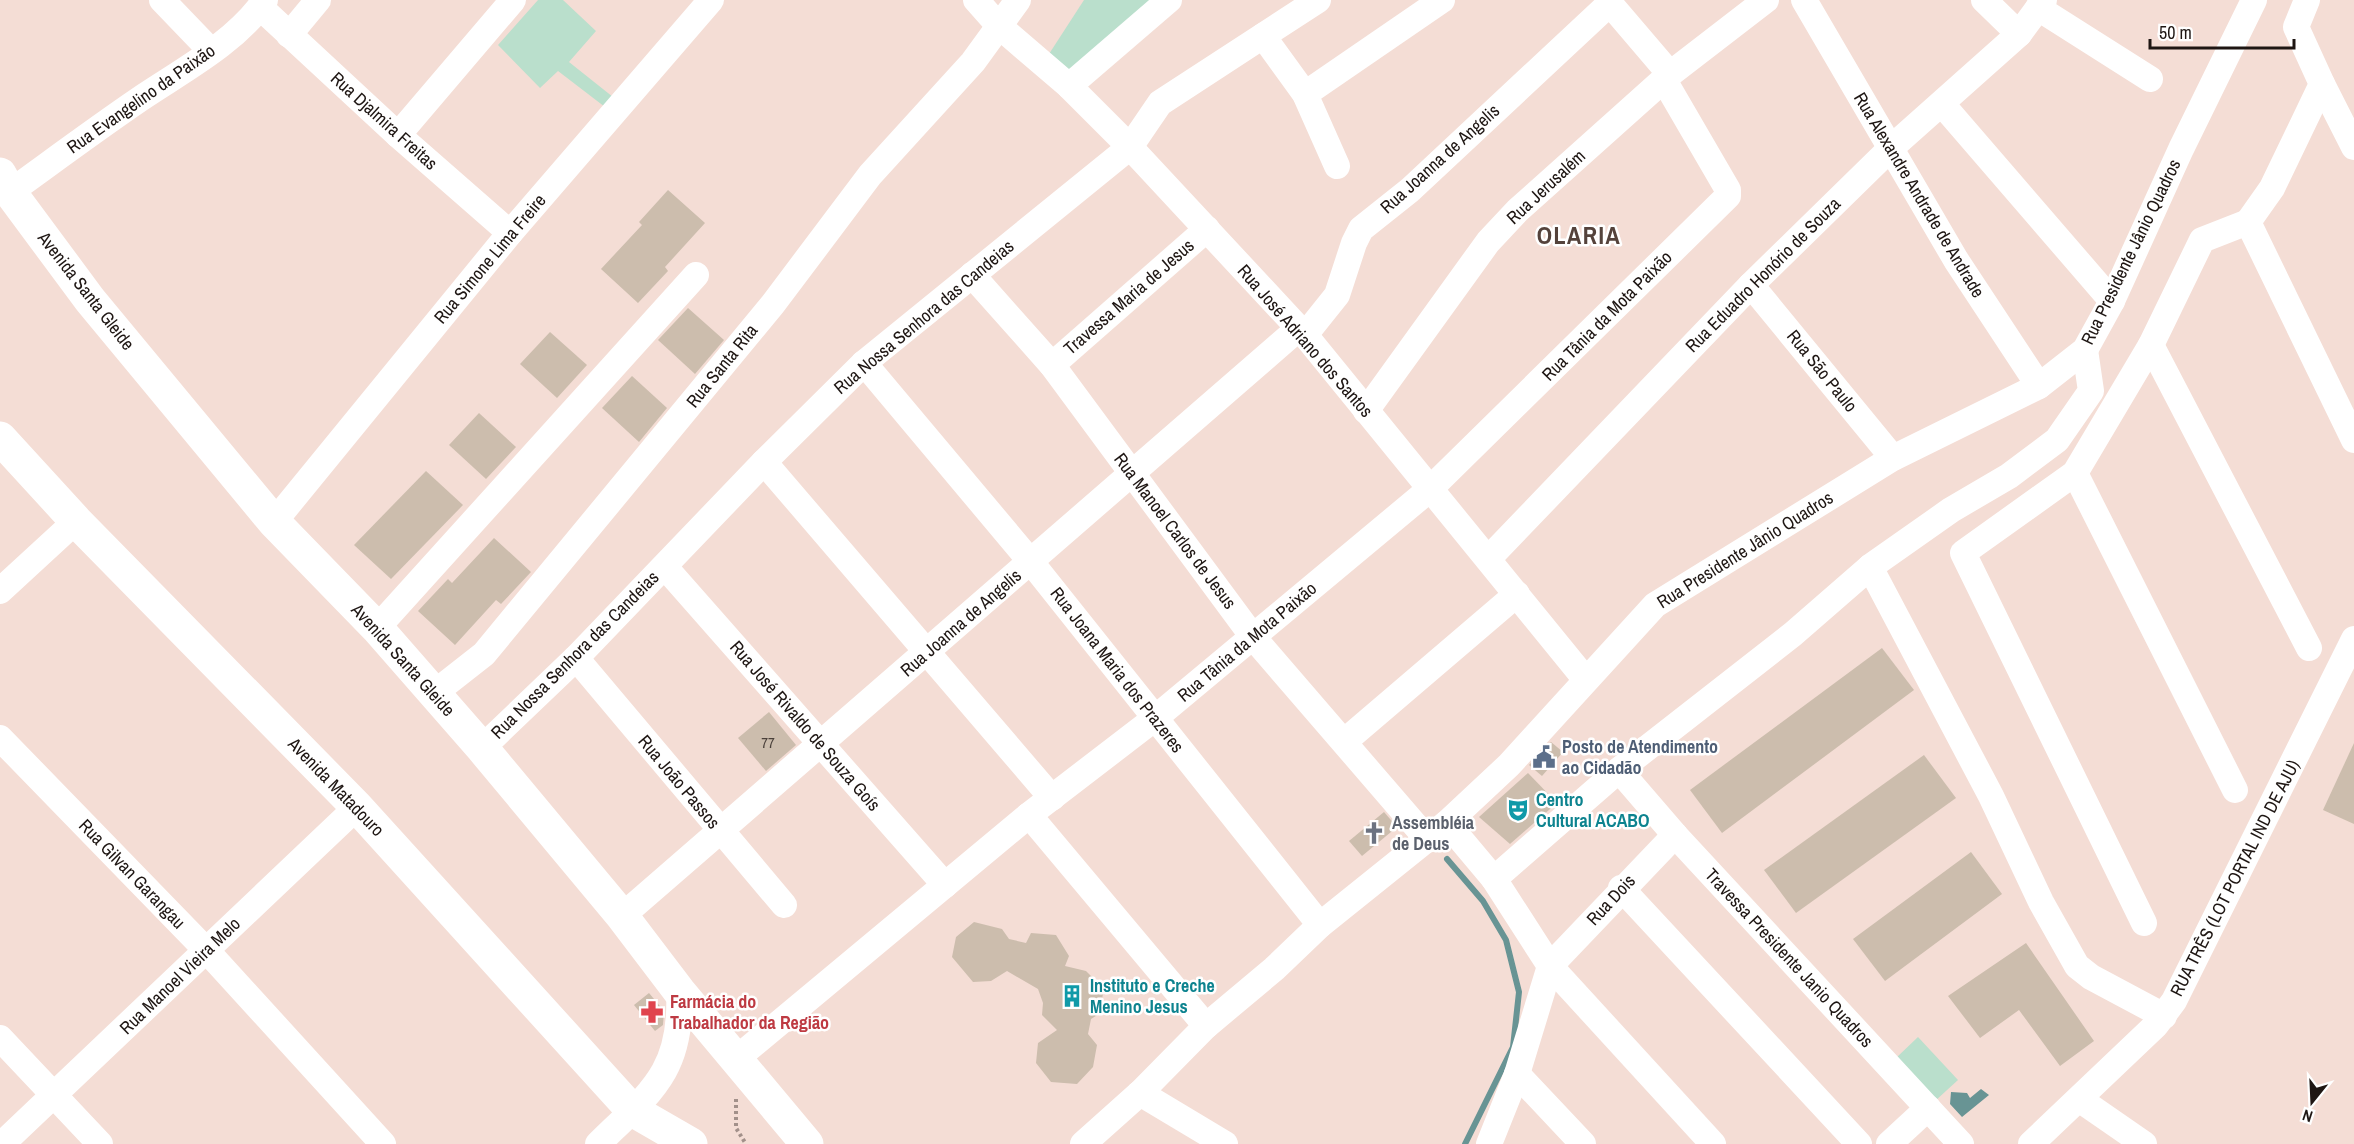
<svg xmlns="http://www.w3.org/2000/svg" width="2354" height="1144" font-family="'Archivo Narrow',sans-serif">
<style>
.green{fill:#badfcc}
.water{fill:#689494}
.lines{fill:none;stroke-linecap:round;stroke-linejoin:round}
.stream{stroke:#689494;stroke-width:6}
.building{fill:#ccbdad}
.path{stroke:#a2908a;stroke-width:4;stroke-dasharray:3 3;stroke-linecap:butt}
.minor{stroke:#fff;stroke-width:26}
.major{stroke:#fff;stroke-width:33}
.labels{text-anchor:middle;stroke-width:5;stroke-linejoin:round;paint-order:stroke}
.number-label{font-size:15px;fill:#4a403a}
.street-label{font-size:18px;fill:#1e1613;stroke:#fff}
.service-label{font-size:18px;font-weight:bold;fill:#4e5e75;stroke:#fff;text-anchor:start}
.culture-label{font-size:18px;font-weight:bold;fill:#0d838f;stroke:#fff;text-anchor:start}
.worship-label{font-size:18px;font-weight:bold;fill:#5b616d;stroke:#fff;text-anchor:start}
.health-label{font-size:18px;font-weight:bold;fill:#be3a42;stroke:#fff;text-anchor:start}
.district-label{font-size:24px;font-weight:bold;letter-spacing:1.5px;fill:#54423b;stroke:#fff}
</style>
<rect width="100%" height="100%" fill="#f4ddd5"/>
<g class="green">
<path d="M538 0H563L596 31 569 62 613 97 605 107 558 71 540 88 498 45Z"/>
<path d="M1084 0H1152L1069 70 1049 54Z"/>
<path d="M1918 1037 1958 1080 1935 1101 1895 1059Z"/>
</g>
<path class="water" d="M1981 1089 1989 1095 1962 1117 1950 1104 1951 1092 1967 1093 1970 1098Z"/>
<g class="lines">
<path class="stream" d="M1447 859 1483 901 1506 940 1519 992 1513 1047 1465 1144"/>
</g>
<g class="building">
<path d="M668 190 705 223 665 267 668 271 638 303 601 269 642 225 639 222Z"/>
<path d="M688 308 724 340 695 374 658 340Z"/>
<path d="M550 332 587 365 557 398 520 364Z"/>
<path d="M632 376 667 408 639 442 602 408Z"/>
<path d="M479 413 516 447 486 479 449 445Z"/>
<path d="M426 471 463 505 391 579 354 545Z"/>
<path d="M494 538 531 572 501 604 496 600 455 645 418 611 448 579 452 583Z"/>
<path d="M1882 648 1914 690 1722 833 1690 790Z"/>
<path d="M769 712 796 745 766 771 738 738Z"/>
<path d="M1551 742 1563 752 1542 776 1529 765Z"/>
<path d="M2354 743V824L2323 810Z"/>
<path d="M1924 755 1956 798 1796 913 1764 870Z"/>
<path d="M1528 773 1557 803 1510 844 1479 817Z"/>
<path d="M1384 812 1397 827 1362 856 1349 841Z"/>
<path d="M1971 852 2002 894 1885 981 1853 939Z"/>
<path d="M974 922 1002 929 1009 939 1026 943 1031 933 1056 935 1069 956 1065 966 1086 971 1104 989 1099 1014 1091 1019 1088 1034 1097 1045 1093 1067 1077 1084 1051 1082 1036 1063 1038 1043 1057 1030 1042 1015 1043 1003 1038 989 1007 971 991 981 973 982 952 957 956 937Z"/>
<path d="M2026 943 2094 1041 2060 1066 2019 1010 1980 1038 1948 996Z"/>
<path d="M649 993 664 1011 663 1025 655 1031 634 1005Z"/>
</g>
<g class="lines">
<path class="path" d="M736 1099V1128L746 1144"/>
<g class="minor">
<path d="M162 0 211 51"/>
<path d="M976 0 999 26 1069 86 1130 147 1305 335 1586 680"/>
<path d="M1804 0 1956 260 2039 386"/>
<path d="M1984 0 2019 34"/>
<path d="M260 7 398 135 510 233"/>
<path d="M2038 8 2150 79"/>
<path d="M289 35 318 0"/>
<path d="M1263 36 1305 94 1337 166"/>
<path d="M2322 84 2354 147"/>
<path d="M1069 86 1169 0"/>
<path d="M1305 94 1442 0"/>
<path d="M1942 104 2112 301"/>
<path d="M398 135 513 0"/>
<path d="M10 192C53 161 96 129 140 99 183 70 235 43 265 0"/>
<path d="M2248 222 2272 188 2322 84 2296 27 2307 0"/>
<path d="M972 275 1052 365 1253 637 1428 840"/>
<path d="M1751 285 1893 458"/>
<path d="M1305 335 1337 295 1354 243 1361 229 1410 190 1607 6H1612L1670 74"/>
<path d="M2151 345 2309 648"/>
<path d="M864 363 1031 562 1320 925"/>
<path d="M1052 365 1207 229"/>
<path d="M1366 411 1488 242 1518 210 1670 74 1766 0"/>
<path d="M764 462 1052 798"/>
<path d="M2075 473 2235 790"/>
<path d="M274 522 510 233 711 0"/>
<path d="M1489 558 1751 285 1891 148 2019 34 2044 0"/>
<path d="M665 567 945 885"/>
<path d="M1870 567 1991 796 2041 902 2077 966 2091 977 2164 1016"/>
<path d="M0 591 76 521"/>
<path d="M377 628 696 275"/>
<path d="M576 658 784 905"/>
<path d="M433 694 484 654 773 304 870 175 973 62 1018 0"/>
<path d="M0 738 207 951 383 1144"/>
<path d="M1345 741 1517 594"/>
<path d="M482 748 576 658 764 462 864 363 1130 147 1160 103 1318 0"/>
<path d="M1619 770 1675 835 1961 1144"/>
<path d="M1029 815 1206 1026"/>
<path d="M1447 823 1494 879 1550 966 1517 1074 1489 1144"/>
<path d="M1675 835 1550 966 1713 1144"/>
<path d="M1494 879 1619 770 1793 634 1870 567 1951 510 2009 476 2057 440 2091 391 2085 350"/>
<path d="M1621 888 1859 1144"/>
<path d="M622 916 1299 328"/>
<path d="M2144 923 1963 553 2075 473 2151 345 2202 240 2248 222 2354 440"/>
<path d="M0 1038 100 1144"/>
<path d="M736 1059 1029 815 1154 719 1430 489 1728 196V190L1664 80"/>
<path d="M1517 1074 1583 1144"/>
<path d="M1140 1093 1225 1144"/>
<path d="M2079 1099 2144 1144"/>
<path d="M2 1144 357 807"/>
<path d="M598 1144C651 1092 683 1071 679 991"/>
<path d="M1083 1144 1140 1093 1206 1026 1274 969 1320 925 1447 823 1509 765 1655 605 1893 458 2039 386 2085 350 2112 301 2181 149 2254 0"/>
<path d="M1889 1144 1928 1108"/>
<path d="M2031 1144 2156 1025 2174 1001 2354 639"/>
</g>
<g class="major">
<path d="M0 174 10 192 90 300 274 522 377 628 482 748 622 916 679 991 807 1144"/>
<path d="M0 438 76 521 357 807 632 1110 691 1144"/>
</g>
</g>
<defs>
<g id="civic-bare" transform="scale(1.8)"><path d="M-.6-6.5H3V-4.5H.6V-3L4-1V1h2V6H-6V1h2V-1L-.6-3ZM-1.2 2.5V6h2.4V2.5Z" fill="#5c6f8a" stroke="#fff" stroke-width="2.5" paint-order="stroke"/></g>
<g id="theatre-bare" transform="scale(1.8)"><path d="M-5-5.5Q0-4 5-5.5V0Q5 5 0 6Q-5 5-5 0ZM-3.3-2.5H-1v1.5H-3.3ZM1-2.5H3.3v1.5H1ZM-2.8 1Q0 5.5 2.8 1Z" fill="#0f9aa8" stroke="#fff" stroke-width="2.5" paint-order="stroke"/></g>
<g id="church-bare" transform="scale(1.8)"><path d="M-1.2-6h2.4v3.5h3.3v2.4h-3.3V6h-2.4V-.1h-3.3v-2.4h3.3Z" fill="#6b7280" stroke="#fff" stroke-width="2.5" paint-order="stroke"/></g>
<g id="building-bare" transform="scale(1.8)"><path d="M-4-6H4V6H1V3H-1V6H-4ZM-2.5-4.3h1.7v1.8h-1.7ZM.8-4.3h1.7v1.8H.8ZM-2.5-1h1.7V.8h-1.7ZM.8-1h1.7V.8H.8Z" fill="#0f9aa8" stroke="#fff" stroke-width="2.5" paint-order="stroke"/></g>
<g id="pharmacy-bare" transform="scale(1.8)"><path d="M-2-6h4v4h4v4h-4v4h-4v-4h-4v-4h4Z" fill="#e0444e" stroke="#fff" stroke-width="2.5" paint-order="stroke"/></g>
</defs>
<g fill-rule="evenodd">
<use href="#civic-bare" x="1544" y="757"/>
<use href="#theatre-bare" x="1518" y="810"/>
<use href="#church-bare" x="1374" y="833"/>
<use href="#building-bare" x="1072" y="996"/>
<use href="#pharmacy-bare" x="652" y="1012"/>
</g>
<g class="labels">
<g class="number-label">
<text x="768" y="748">77</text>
</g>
<g class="street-label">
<text transform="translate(141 99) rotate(-35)" y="6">Rua Evangelino da Paixão</text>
<text transform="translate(384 121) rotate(42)" y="6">Rua Djalmira Freitas</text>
<text transform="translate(1440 159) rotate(-42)" y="6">Rua Joanna de Angelis</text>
<text transform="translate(1546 187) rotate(-43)" y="6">Rua Jerusalém</text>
<text transform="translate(1919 195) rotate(59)" y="6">Rua Alexandre Andrade de Andrade</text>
<text transform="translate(2131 252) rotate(-64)" y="6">Rua Presidente Jânio Quadros</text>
<text transform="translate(490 259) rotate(-50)" y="6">Rua Simone Lima Freire</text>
<text transform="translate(1763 275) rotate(-45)" y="6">Rua Eduadro Honório de Souza</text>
<text transform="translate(86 291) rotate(52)" y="6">Avenida Santa Gleide</text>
<text transform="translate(1129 297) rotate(-41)" y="6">Travessa Maria de Jesus</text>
<text transform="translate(1607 316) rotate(-45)" y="6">Rua Tânia da Mota Paixão</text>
<text transform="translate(924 317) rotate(-40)" y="6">Rua Nossa Senhora das Candeias</text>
<text transform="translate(1305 341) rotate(49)" y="6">Rua José Adriano dos Santos</text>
<text transform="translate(722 366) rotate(-51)" y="6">Rua Santa Rita</text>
<text transform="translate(1822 371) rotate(51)" y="6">Rua São Paulo</text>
<text transform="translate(1175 531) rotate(53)" y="6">Rua Manoel Carlos de Jesus</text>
<text transform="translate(1745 550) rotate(-32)" y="6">Rua Presidente Jânio Quadros</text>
<text transform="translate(961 623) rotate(-41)" y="6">Rua Joanna de Angelis</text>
<text transform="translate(1247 642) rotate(-40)" y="6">Rua Tânia da Mota Paixão</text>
<text transform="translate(575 655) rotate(-45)" y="6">Rua Nossa Senhora das Candeias</text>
<text transform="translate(403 660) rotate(48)" y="6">Avenida Santa Gleide</text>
<text transform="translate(1117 670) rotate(52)" y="6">Rua Joana Maria dos Prazeres</text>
<text transform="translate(805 726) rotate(49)" y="6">Rua José Rivaldo de Souza Goís</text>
<text transform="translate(679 782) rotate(50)" y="6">Rua João Passos</text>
<text transform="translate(336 787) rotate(46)" y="6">Avenida Matadouro</text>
<text transform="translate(132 874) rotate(46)" y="6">Rua Gilvan Garangau</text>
<text transform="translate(2235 878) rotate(-63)" y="6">RUA TRÊS (LOT PORTAL IND DE AJU)</text>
<text transform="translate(1611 900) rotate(-47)" y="6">Rua Dois</text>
<text transform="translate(1789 958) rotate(47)" y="6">Travessa Presidente Janio Quadros</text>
<text transform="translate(180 976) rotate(-44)" y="6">Rua Manoel Vieira Melo</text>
</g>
<g class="service-label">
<text x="1562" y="753">Posto de Atendimento<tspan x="1562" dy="21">ao Cidadão</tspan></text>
</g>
<g class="culture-label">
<text x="1536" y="806">Centro<tspan x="1536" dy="21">Cultural ACABO</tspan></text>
<text x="1090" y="992">Instituto e Creche<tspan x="1090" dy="21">Menino Jesus</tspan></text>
</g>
<g class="worship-label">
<text x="1392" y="829">Assembléia<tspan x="1392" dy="21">de Deus</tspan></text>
</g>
<g class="health-label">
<text x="670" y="1008">Farmácia do<tspan x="670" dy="21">Trabalhador da Região</tspan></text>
</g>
<g class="district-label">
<text x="1579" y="244">OLARIA</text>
</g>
</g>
<g transform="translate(2312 1102) rotate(198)" stroke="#ffffff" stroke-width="4.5" paint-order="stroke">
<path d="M0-4.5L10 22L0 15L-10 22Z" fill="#1e1613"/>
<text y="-9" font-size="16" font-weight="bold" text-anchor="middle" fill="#1e1613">N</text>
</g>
<path d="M2150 39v9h144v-9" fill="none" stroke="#1e1613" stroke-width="3"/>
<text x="2159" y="39" font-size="18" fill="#1e1613" stroke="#ffffff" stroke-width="4.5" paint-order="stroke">50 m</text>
</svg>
